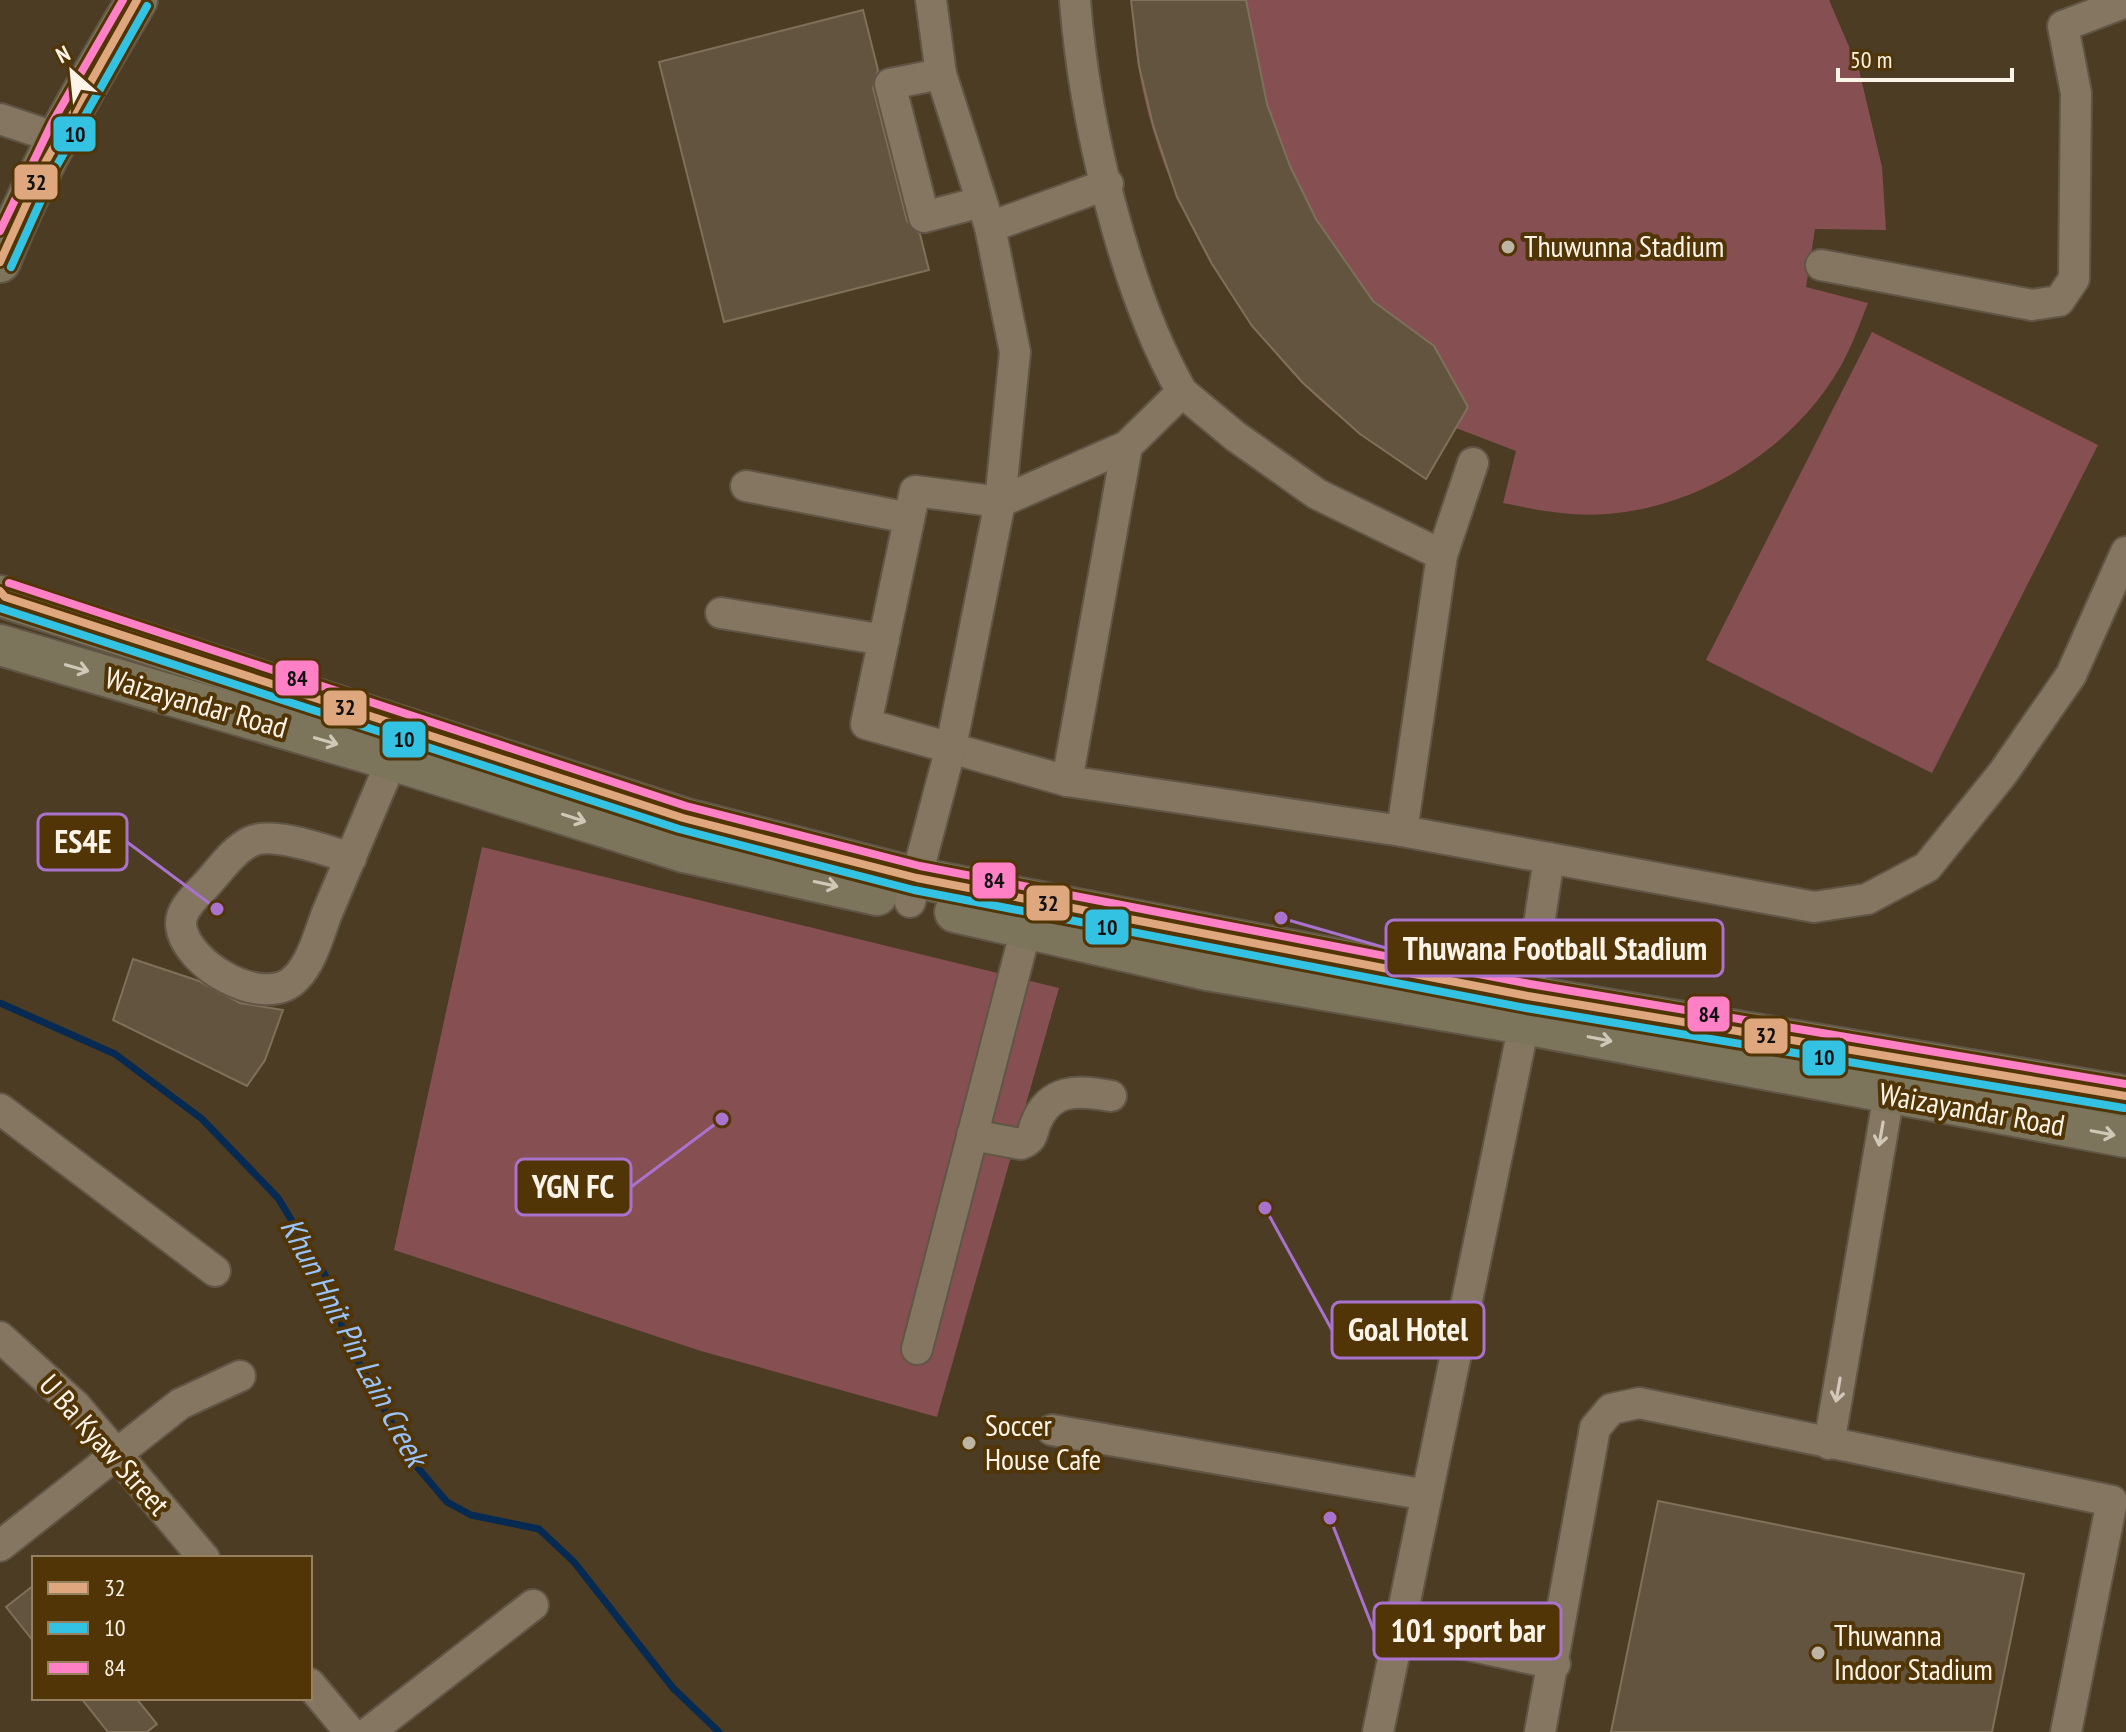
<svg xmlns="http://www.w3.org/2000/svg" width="2126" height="1732" font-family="'PT Sans Narrow',sans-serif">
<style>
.green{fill:#864f51}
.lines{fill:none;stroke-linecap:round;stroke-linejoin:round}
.stream{stroke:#072a52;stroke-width:7}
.building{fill:#635440;stroke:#7f705a;stroke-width:2}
.minor-casing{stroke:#615646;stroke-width:34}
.major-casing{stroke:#615646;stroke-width:44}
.minor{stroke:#847661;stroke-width:30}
.major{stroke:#7c755c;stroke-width:40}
.bus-1-casing{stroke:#513506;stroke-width:14}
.bus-2-casing{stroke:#513506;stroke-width:14}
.bus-3-casing{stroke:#513506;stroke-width:14}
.bus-1{stroke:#dfa77e;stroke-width:8}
.bus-2{stroke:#33c2e2;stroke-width:8}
.bus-3{stroke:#ff80c5;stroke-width:8}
.oneway{stroke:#cfc8b7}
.oneway2{stroke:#d2c8b9}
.poi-dot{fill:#beb4a3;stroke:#513506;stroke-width:3}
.labels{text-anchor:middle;stroke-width:8;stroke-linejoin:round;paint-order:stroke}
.poi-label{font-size:30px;fill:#fcf4e8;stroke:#513506;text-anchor:start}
.street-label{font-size:30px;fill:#fcf4e8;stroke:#513506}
.water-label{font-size:32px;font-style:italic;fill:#99c4fb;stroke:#513506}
.leader{fill:none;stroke:#a872cd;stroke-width:3}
.callout-dot{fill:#a872cd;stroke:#513506;stroke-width:3}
.callout{fill:#513506;stroke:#a872cd;stroke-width:3}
.callout-label{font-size:32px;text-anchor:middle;font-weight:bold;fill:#fcf4e8}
.line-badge{stroke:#513506;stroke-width:3}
.pale-badge-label{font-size:22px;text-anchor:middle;font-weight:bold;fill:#111}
</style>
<rect width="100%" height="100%" fill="#4c3c24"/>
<g class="green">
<path d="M1132 0H1829L1859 70 1882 167 1886 230 1815 229 1806 287 1868 303C1861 320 1855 338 1847 354 1804 442 1704 507 1607 514 1572 517 1537 510 1503 503L1516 451 1456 428 1426 479C1382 449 1338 420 1301 382 1205 281 1135 141 1132 0Z"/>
<path d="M1872 332 2098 445 1932 773 1706 660Z"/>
<path d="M482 847 1059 988 937 1417 701 1351 394 1250Z"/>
</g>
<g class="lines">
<path class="stream" d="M0 1003 115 1054 202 1119 278 1198 325 1275 347 1341 413 1462 447 1502 471 1515 539 1529 574 1562 673 1688 719 1732"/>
</g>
<g class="building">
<path d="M1131 0H1246L1267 104 1290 166 1316 219 1373 301 1434 346 1468 407 1426 479 1360 434 1303 383 1252 326 1212 264 1177 197 1153 125 1139 66Z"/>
<path d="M863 10 878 70 873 88 907 221 920 234 929 270 724 322 659 62Z"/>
<path d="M133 959 199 981 240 1003 283 1010 265 1060 247 1086 113 1020Z"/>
<path d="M1658 1501 2024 1574 1992 1732H1611Z"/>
<path d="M34 1585V1642L6 1607Z"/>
<path d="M81 1698H136L157 1724 147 1732H108Z"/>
</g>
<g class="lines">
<g class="minor-casing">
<g id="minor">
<path d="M1075 0C1084 119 1123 288 1182 392L1127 446 1000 502 915 491 866 724 1067 781 1402 831 1814 907 1867 899 1927 867 2003 773 2071 675 2126 552"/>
<path d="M941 74 890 84 924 217 981 202"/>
<path d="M0 119 57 138"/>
<path d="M990 227 1108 184"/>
<path d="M1821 265 2032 305 2059 301 2074 279 2076 93 2063 26 2126 2"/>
<path d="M1182 392 1235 436 1317 494 1442 555"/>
<path d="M746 486 909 518"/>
<path d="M721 613 884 640"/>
<path d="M1067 781 1127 446"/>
<path d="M1402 831 1442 555 1473 463"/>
<path d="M351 858C327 851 272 830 250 842 233 850 219 871 206 885 196 896 180 909 181 925 185 965 265 1011 296 978 312 962 319 934 327 913 349 862 370 811 392 760"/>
<path d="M910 902 951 747 1000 502 1015 352 990 227 941 74 931 0"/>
<path d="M0 1109 215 1271"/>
<path d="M972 1135 1021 1144C1032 1140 1032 1135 1035 1125 1049 1088 1077 1090 1111 1096"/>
<path d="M0 1337 75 1405 204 1558"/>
<path d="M917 1349 1026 929"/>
<path d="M1052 1430 1427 1495"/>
<path d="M1829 1444 1893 1071"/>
<path d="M0 1546 180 1404 240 1376"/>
<path d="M1399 1630 1555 1664"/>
<path d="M310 1684 350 1732"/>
<path d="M369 1732 533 1605"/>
<path d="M1378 1732 1524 1024 1549 858"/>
<path d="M1540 1732 1595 1428 1611 1409 1639 1403 2112 1501 2066 1732"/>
</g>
</g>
<g class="major-casing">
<g id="major">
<path d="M0 262C36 170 86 85 137 0"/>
<path d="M0 596 683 818 917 878 1528 996 2126 1096"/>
<path d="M0 645 392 760 684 852 877 895"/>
<path d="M955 912 1207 970 1524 1024 2126 1137"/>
</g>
</g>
<use href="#minor" class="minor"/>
<use href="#major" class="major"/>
<g class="bus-1-casing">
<g id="bus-1">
<path d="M0 262 46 161 137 0"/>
<path d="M0 591 5 597 683 818 917 878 1528 996 2126 1096"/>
</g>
</g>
<g class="bus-2-casing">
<g id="bus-2">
<path d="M11 267 56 167 147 6"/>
<path d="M0 608 679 829 914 890 1526 1008 2124 1108"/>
</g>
</g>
<g class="bus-3-casing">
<g id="bus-3">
<path d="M0 231 52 123 123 0"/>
<path d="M9 583 686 806 920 866 1530 984 2126 1084"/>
</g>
</g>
<use href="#bus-1" class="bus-1"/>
<use href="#bus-2" class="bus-2"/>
<use href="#bus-3" class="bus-3"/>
</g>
<defs><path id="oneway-shaft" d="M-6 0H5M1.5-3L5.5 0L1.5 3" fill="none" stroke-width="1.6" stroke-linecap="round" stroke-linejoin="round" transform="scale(2)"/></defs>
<g class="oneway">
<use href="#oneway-shaft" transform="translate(77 668) rotate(16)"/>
<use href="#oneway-shaft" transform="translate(326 741) rotate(16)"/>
<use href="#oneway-shaft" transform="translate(574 818) rotate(18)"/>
<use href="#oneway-shaft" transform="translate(826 884) rotate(12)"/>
<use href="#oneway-shaft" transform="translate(1600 1039) rotate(11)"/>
<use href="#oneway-shaft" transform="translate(2103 1133) rotate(11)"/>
</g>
<g class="oneway2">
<use href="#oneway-shaft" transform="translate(1881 1134) rotate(100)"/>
<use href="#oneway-shaft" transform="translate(1838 1390) rotate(100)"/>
</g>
<g class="poi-dot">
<circle cx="1508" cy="247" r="8"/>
<circle cx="969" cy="1443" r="8"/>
<circle cx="1818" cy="1653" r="8"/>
</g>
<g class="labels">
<g class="poi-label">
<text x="1524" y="257">Thuwunna Stadium</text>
<text x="985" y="1436">Soccer<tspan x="985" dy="34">House Cafe</tspan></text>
<text x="1834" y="1646">Thuwanna<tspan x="1834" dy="34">Indoor Stadium</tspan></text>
</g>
<g class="street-label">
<text transform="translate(196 703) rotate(16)" y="10">Waizayandar Road</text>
<text transform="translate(1972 1110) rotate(10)" y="10">Waizayandar Road</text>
<text transform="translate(104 1445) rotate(48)" y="10">U Ba Kyaw Street</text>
</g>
<g class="water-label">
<text transform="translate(354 1342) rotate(62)" y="11">Khun Hnit Pin Lain Creek</text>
</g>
</g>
<path class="leader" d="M217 909L127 842M1281 918L1386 948M722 1119L631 1187M1265 1208L1332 1330M1330 1518L1374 1631"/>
<g class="callout-dot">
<circle cx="217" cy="909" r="8"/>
<circle cx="1281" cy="918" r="8"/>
<circle cx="722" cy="1119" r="8"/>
<circle cx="1265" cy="1208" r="8"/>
<circle cx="1330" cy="1518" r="8"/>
</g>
<g class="callout">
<rect x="38" y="814" width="89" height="56" rx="8"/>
<rect x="1386" y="920" width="337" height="56" rx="8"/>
<rect x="516" y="1159" width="115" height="56" rx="8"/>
<rect x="1332" y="1302" width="152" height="56" rx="8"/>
<rect x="1374" y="1603" width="187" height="56" rx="8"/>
</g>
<g class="callout-label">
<text x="83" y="853">ES4E</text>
<text x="1555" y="960">Thuwana Football Stadium</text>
<text x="573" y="1198">YGN FC</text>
<text x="1408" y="1341">Goal Hotel</text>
<text x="1468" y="1642">101 sport bar</text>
</g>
<g class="line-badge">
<rect x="52" y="115" width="45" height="38" rx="8" fill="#33c2e2"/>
<rect x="13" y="163" width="46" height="38" rx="8" fill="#dfa77e"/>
<rect x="274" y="659" width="46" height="38" rx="8" fill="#ff80c5"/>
<rect x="322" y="689" width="46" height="38" rx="8" fill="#dfa77e"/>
<rect x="381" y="720" width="46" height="39" rx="8" fill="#33c2e2"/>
<rect x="971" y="861" width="46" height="39" rx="8" fill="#ff80c5"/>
<rect x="1025" y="884" width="46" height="38" rx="8" fill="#dfa77e"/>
<rect x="1084" y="908" width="46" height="38" rx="8" fill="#33c2e2"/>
<rect x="1686" y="995" width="45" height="38" rx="8" fill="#ff80c5"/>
<rect x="1743" y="1017" width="46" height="38" rx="8" fill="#dfa77e"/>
<rect x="1801" y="1039" width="46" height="38" rx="8" fill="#33c2e2"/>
</g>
<g class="pale-badge-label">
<text x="75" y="142">10</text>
<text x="36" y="190">32</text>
<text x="297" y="686">84</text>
<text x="345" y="715">32</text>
<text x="404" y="747">10</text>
<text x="994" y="888">84</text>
<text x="1048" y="911">32</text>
<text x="1107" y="935">10</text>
<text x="1709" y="1022">84</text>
<text x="1766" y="1043">32</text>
<text x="1824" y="1065">10</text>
</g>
<rect x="32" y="1556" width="280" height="144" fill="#513506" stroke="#958160" stroke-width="2"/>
<rect x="48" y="1582" width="40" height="12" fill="#dfa77e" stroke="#958160" stroke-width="2"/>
<text x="104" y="1596" font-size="24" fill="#fcf4e8">32</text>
<rect x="48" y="1622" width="40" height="12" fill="#33c2e2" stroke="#958160" stroke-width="2"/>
<text x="104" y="1636" font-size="24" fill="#fcf4e8">10</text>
<rect x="48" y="1662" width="40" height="12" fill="#ff80c5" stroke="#958160" stroke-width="2"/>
<text x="104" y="1676" font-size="24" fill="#fcf4e8">84</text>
<g transform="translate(72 72) rotate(333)" stroke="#513506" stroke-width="6" paint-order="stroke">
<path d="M0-6L14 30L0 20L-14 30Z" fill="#fcf4e8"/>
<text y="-12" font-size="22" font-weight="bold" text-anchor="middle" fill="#fcf4e8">N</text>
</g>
<path d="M1838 68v12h174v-12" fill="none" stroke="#fcf4e8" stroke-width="4"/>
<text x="1850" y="68" font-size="24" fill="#fcf4e8" stroke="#513506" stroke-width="6" paint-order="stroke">50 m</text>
</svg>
